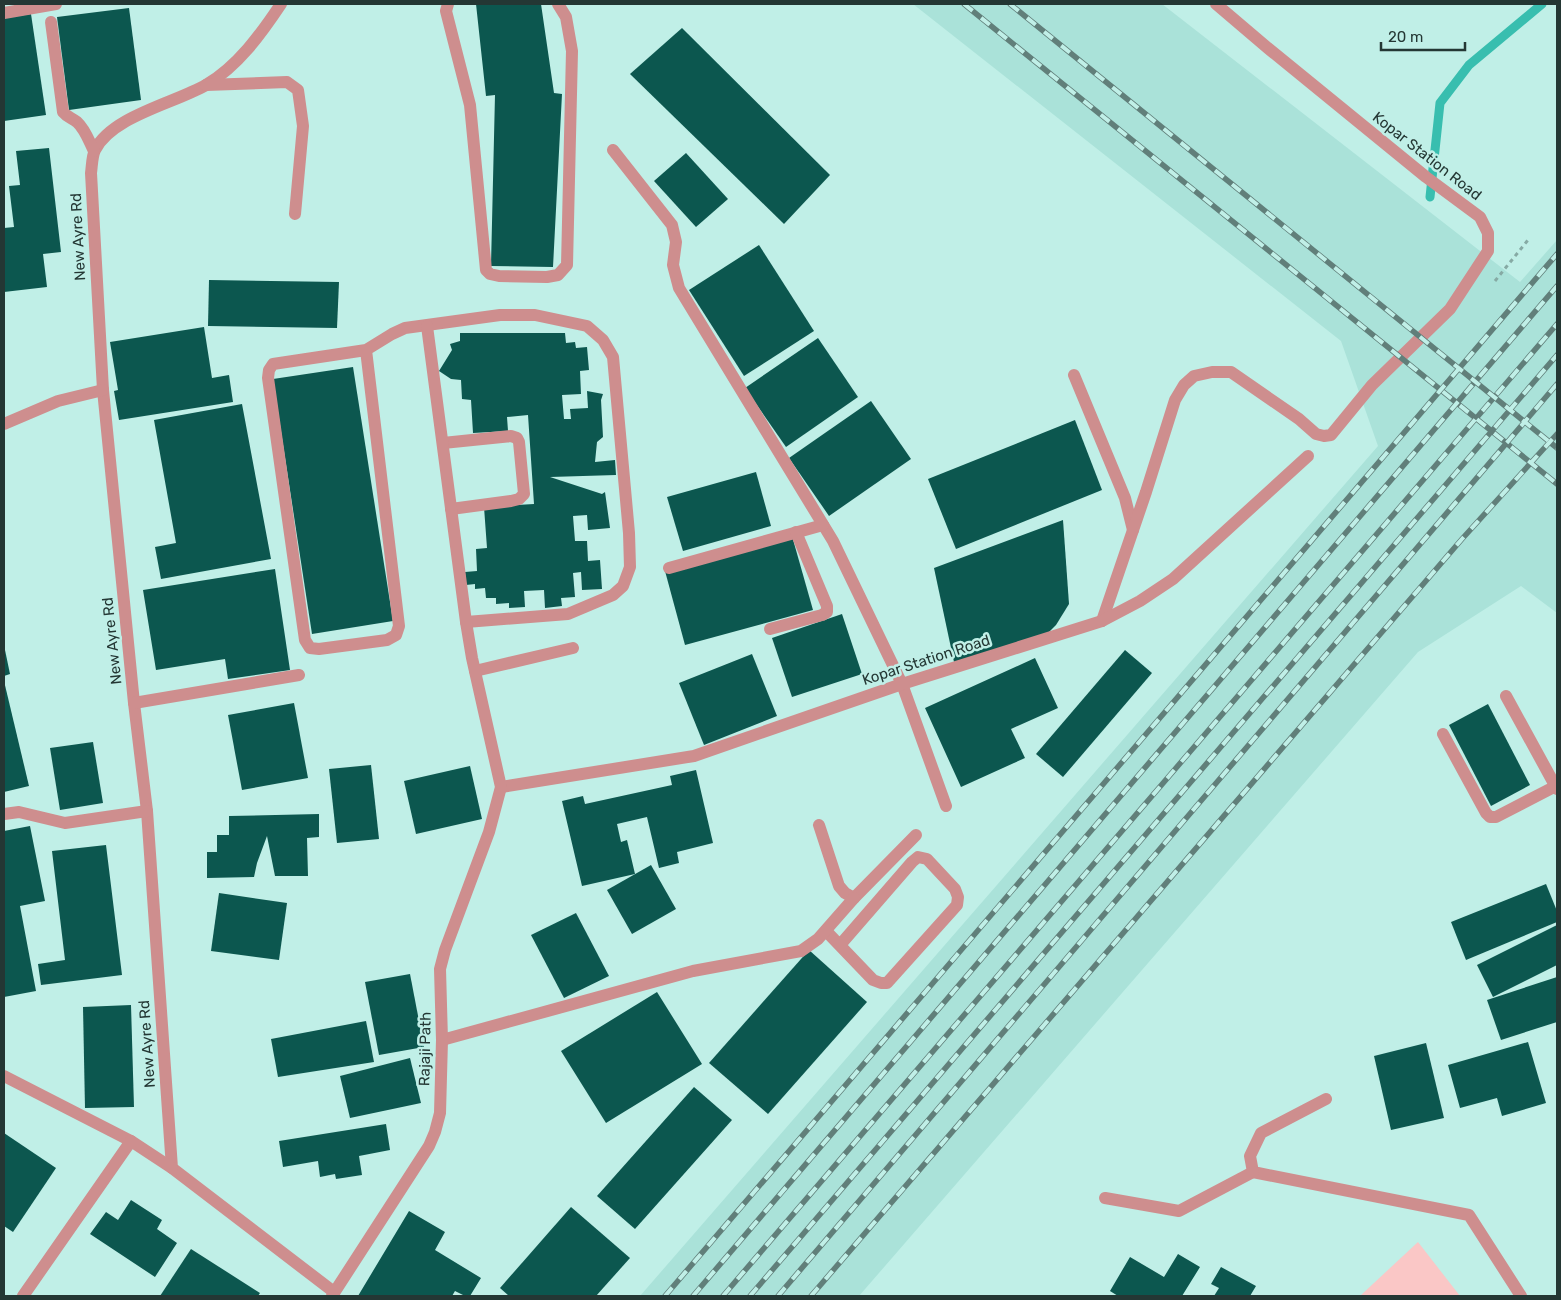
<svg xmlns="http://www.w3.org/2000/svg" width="1561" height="1300" font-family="Rubik,sans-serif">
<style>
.built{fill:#aae2d9}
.green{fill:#fac7c6}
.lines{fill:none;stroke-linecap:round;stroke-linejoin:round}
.stream{stroke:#38beaf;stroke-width:9}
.building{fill:#0c574f}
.path{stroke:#86aaa4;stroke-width:3;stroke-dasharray:4 4;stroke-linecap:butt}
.minor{stroke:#ce8e8e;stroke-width:12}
.rail-casing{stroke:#617f7a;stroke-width:5.5}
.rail{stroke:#c0efe7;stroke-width:4;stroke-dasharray:11;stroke-linecap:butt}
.labels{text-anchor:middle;stroke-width:5;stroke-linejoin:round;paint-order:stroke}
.street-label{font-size:15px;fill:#243734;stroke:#c0efe7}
</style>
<rect width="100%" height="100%" fill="#c0efe7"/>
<path class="built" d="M913 4H1162L1520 282 1557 240V613L1521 586 1418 652 859 1296H640L1378 446 1341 341Z"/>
<path class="green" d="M1418 1242 1460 1296H1360Z"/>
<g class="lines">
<path class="stream" d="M1430 197 1440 103 1469 65 1542 4"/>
</g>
<g class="building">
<path d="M476 4H541L554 93 562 94 553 267 491 266 495 95 486 96Z"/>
<path d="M129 8 141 100 69 110 57 17Z"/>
<path d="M31 14 46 115 4 121V18Z"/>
<path d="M682 28 830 175 784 224 630 74Z"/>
<path d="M49 148 61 252 43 254 47 287 4 292V228L14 227 9 186 20 185 16 151Z"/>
<path d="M686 153 728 199 696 227 654 181Z"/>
<path d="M759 245 814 331 744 376 689 290Z"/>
<path d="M209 280 339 282 337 328 208 326Z"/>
<path d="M204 327 212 378 229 375 233 402 119 420 114 391 118 390 110 342Z"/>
<path d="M460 333H565L566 343 575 342 576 348 587 347 589 370 580 371 581 394 562 395 564 419H571L570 409 588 408 587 391 603 394 601 400 603 437 597 442 595 462 615 460 616 475 550 477 602 494 605 492 610 528 588 530 587 515 573 516 575 541H587L588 561 600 560 602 589 582 590 581 572 573 573 575 597 561 598 562 606 545 608 544 590 524 591 525 607 509 608V603L496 604V598H486L485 588 475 589V584L466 585 465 572 477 571 476 549 487 548 484 507 534 504 528 415 507 417 508 431 473 433 471 400 462 399 461 380 451 379 439 371 452 350 450 344 460 341Z"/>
<path d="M818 338 858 397 786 447 745 388Z"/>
<path d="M353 367 393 621 312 634 273 379Z"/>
<path d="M871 401 911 459 829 516 789 458Z"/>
<path d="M242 404 271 559 161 579 155 547 176 543 154 420Z"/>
<path d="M1075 420 1102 490 956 549 928 479Z"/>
<path d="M756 472 771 526 683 551 667 497Z"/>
<path d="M1063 520 1069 604 1056 625 1045 636 954 662 934 568Z"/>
<path d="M792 536 813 610 685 645 665 571Z"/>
<path d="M275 569 290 670 228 679 225 659 156 670 143 590Z"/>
<path d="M842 614 862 674 792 697 772 638Z"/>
<path d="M5 650 10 674 4 676V651Z"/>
<path d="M1125 650 1152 673 1063 777 1036 754Z"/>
<path d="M752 654 777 716 704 745 679 683Z"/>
<path d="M1035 658 1058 708 1011 729 1025 758 961 787 925 708Z"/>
<path d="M4 681 29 786 4 792Z"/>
<path d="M294 703 308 778 242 790 228 715Z"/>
<path d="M1488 704 1530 785 1491 806 1449 725Z"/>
<path d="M93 742 103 803 60 810 50 748Z"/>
<path d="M371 765 379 839 337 843 329 769Z"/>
<path d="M470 766 482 819 416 834 404 781Z"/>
<path d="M696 770 713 843 677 852 679 863 659 868 647 817 617 824 621 842 627 840 635 874 582 886 562 801 583 796 585 804 672 785 670 776Z"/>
<path d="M319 814V837L307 838 308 876H275L267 836 257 863 254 877 207 878V852H217V835H229V816Z"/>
<path d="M30 826 45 901 20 906 36 991 4 997V831Z"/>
<path d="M106 845 122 975 41 985 38 964 65 960 52 851Z"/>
<path d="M651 865 676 909 632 934 607 890Z"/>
<path d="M1546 884 1557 911V922L1466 960 1451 922Z"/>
<path d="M219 893 287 903 279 960 211 951Z"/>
<path d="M576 913 609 976 564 998 531 935Z"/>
<path d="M1557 925V965L1493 997 1477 965Z"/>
<path d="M809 950 867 1002 768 1114 709 1063Z"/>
<path d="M410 974 424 1047 379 1055 365 982Z"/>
<path d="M1557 977V1022L1501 1040 1487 1000Z"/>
<path d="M657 992 702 1064 606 1123 561 1051Z"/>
<path d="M131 1005 134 1107 85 1108 83 1007Z"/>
<path d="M366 1021 374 1062 278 1077 271 1039Z"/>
<path d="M1528 1042 1546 1103 1502 1116 1497 1098 1460 1108 1448 1065Z"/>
<path d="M1426 1043 1444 1118 1391 1130 1374 1056Z"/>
<path d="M410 1058 421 1103 350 1118 340 1076Z"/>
<path d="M694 1087 732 1120 635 1229 597 1196Z"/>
<path d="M386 1124 390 1150 359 1156 362 1175 336 1179 335 1174 320 1177 318 1161 283 1167 279 1141Z"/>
<path d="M4 1133 56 1168 13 1232 4 1226Z"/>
<path d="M131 1200 162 1220 157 1229 177 1243 155 1277 90 1234 106 1212 118 1220Z"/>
<path d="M571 1207 630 1258 596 1296H509L500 1288Z"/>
<path d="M409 1211 445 1232 435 1250 481 1278 470 1296H465L455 1291 452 1296H358Z"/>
<path d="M191 1249 260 1293 258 1296H160Z"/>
<path d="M1178 1254 1200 1267 1182 1296H1155L1153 1295 1152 1296H1118L1110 1291 1130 1257 1164 1277Z"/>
<path d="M1221 1267 1256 1286 1250 1296H1214L1219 1288 1211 1284Z"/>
</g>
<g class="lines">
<path class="path" d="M1495 281 1528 240"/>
<g class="minor">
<path d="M281 4C261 34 238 66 206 85 175 103 112 116 95 150 92 156 92 166 91 173L103 390 134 703 147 811 172 1168 334 1292"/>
<path d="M448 4 446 11 470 105 486 270 490 274 499 276 547 277 558 275 567 265 572 51 566 17 558 4"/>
<path d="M4 13 56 4"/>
<path d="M51 22 63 112C67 117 72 118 77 122 85 129 89 141 94 151"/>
<path d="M206 85 287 82 298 90 303 126 295 214"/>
<path d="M613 150 672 225 676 242 673 265 679 288 833 541 902 684 946 806"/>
<path d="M366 350 273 364 269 370 268 378 305 640 310 648 319 649 387 640 396 635 399 626 366 350 392 334 405 328 500 315H535L587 326 603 340 613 357 629 533 630 567 623 586 613 595 568 614 466 622"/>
<path d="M1074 375 1125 498 1133 530"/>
<path d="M4 424 58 401 103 390"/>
<path d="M443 443 511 436 517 438 519 442 524 494 519 499 511 501 451 509"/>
<path d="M669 568 823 525"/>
<path d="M1102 621 1146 492 1175 400 1184 385 1194 376 1212 372H1231L1299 419 1316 434 1324 436 1331 435 1372 385 1450 309 1488 251V233L1480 217 1426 177 1269 49 1216 4"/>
<path d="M770 629 822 615 827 612V606L796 532"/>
<path d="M475 671 573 648"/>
<path d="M1506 696 1557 789"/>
<path d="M134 703 299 675"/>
<path d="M1443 734 1486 813 1490 817H1496L1556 786"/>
<path d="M501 787 694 756 902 684 1102 621 1140 601 1173 579 1308 456"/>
<path d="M4 814 19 812 65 823 147 811"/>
<path d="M819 825 839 886 845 893 854 898 916 835"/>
<path d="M826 931 873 980 881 983H887L957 905 958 897 955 889 927 859 918 857 912 862 840 945"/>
<path d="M442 1040 693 971 801 951 818 939 854 898"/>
<path d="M4 1076 131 1141"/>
<path d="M1326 1099 1261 1133 1250 1156 1253 1172 1469 1215 1521 1296"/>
<path d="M1105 1198 1179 1211 1253 1172"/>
<path d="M23 1296 131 1141 172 1168"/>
<path d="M332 1296 429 1146 435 1132 440 1113 442 1040 440 969 445 950 489 832 501 787 472 658 466 622 427 326"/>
</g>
<g class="rail-casing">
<g id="rail">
<path d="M964 4 1557 484"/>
<path d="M1010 4 1557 448"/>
<path d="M665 1296 1557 254"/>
<path d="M693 1296 1557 286"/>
<path d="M723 1296 1557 324"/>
<path d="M750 1296 1557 355"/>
<path d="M778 1296 1557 384"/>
<path d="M811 1296 1462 539 1557 434"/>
</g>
</g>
<use href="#rail" class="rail"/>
</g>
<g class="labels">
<g class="street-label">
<text transform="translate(1427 156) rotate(38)" y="5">Kopar Station Road</text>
<text transform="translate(78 237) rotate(-93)" y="5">New Ayre Rd</text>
<text transform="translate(112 641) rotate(-96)" y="5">New Ayre Rd</text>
<text transform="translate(926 660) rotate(-18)" y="5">Kopar Station Road</text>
<text transform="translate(147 1044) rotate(-94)" y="5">New Ayre Rd</text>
<text transform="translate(425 1049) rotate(-89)" y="5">Rajaji Path</text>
</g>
</g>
<rect width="1561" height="1300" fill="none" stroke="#243734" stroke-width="10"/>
<path d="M1381 42v8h84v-8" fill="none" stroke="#243734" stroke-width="2.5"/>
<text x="1388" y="42" font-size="15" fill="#243734" stroke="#c0efe7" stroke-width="4" paint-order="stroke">20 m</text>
</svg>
